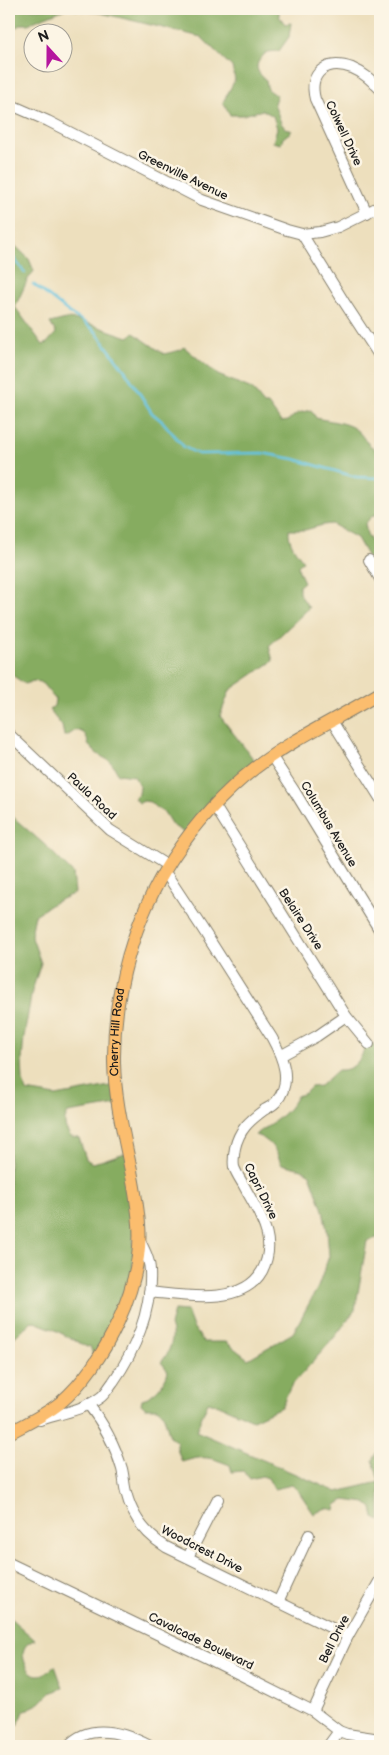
<svg xmlns="http://www.w3.org/2000/svg" width="389" height="1755" font-family="'Balsamiq Sans',sans-serif">
<style>
.forest{fill:#86ac61;stroke:#51643e}
.lines{fill:none;stroke-linecap:round;stroke-linejoin:round}
.stream{stroke:#62c2e0;stroke-width:2.5}
.minor-casing{stroke:#847e6c;stroke-width:12}
.major-casing{stroke:#847e6c;stroke-width:14}
.minor{stroke:#fff;stroke-width:10}
.major{stroke:#fbbd6e;stroke-width:12}
.labels{text-anchor:middle;stroke-width:5;stroke-linejoin:round;paint-order:stroke}
.street-label{font-size:12px;fill:#1c1c1c;stroke:#fcf5e5}
</style>
<rect width="100%" height="100%" fill="#fcf5e5"/>
<filter id="ink" filterUnits="userSpaceOnUse"><feTurbulence type="fractalNoise" baseFrequency=".02" numOctaves="2"/><feDisplacementMap in="SourceGraphic" scale="10" xChannelSelector="R" yChannelSelector="G"/><feConvolveMatrix kernelMatrix="1 2 1 2 8 2 1 2 1" color-interpolation-filters="sRGB"/></filter>
<filter id="wash" filterUnits="userSpaceOnUse"><feTurbulence type="fractalNoise" baseFrequency=".0096" numOctaves="4" result="noise"/><feDisplacementMap in="SourceGraphic" scale="20" xChannelSelector="R" yChannelSelector="G"/><feGaussianBlur stdDeviation="1.12" result="paint"/><feColorMatrix in="noise" values="0 0 0 0 0 0 0 0 0 0 0 0 0 0 0 0 0 1.4 0 .05"/><feComposite in="paint" operator="in"/></filter>
<g filter="url(#wash)">
<rect width="100%" height="100%" fill="#eddfbd"/>
<g class="forest">
<path d="M9 9H65L28 24H22L9 31Z"/>
<path d="M68 9H279V16L285 24 291 23 289 37 279 51 267 52C255 63 253 69 266 80 267 89 268 92 277 95L274 103 281 123 285 128 292 131 283 138 281 144 273 142 277 128 273 116 263 110 243 115H230L223 102 235 80 232 67 201 37 101 13Z"/>
<path d="M9 240 29 259 34 271 28 279 15 307 43 345 47 343 56 333 50 323 66 319 78 320 128 337 134 333 164 354 181 350 184 347 218 375 252 389 264 404H268L281 422 287 421 298 413 311 410 316 418C328 421 346 422 355 429 365 436 365 445 378 450L380 449V512L371 517 365 524 367 534 375 548 370 561 357 538 332 524 323 525 305 530H289C288 543 296 551 303 561L298 566 299 571 304 582 299 586V593L309 608 269 646 273 661 230 690 220 716 258 765 185 833 172 825 164 812 156 808 150 802 144 801 139 803 135 798 139 794 140 787 134 776 118 774C108 754 105 762 93 750 83 741 92 734 76 730L67 736H64L62 726 49 710 54 706 55 699 41 682 33 681 25 684 12 675H9Z"/>
<path d="M9 811 14 818 45 845 73 873 75 893 55 902 35 915 31 935 41 963 32 991 24 1037 22 1060 23 1081 26 1091 56 1096 115 1085 117 1105 68 1113C62 1122 65 1128 71 1137L79 1138 86 1159 92 1163C104 1161 114 1155 127 1153L134 1184 133 1280 95 1361 90 1346 87 1347 55 1330 32 1321 9 1342Z"/>
<path d="M367 1042 380 1048V1237L367 1241 355 1310 334 1338 291 1386 281 1407 253 1420 219 1405 208 1402 196 1431 337 1492 379 1482 373 1460 380 1447V1521L374 1518 372 1508 366 1503 344 1500 336 1505 335 1510 326 1508 314 1514 299 1492 292 1485 274 1489 268 1478 262 1476 250 1479 243 1471 232 1472 230 1465C209 1457 204 1455 182 1462L177 1449V1442L170 1437 163 1413 157 1408H145L141 1404 142 1399C155 1396 165 1383 168 1371L161 1362C169 1354 176 1336 170 1326L174 1310 187 1311 193 1327 204 1342H226L248 1359 293 1333 318 1287 329 1256 327 1230 323 1210 310 1174 302 1169 281 1164C277 1150 269 1139 255 1135 271 1124 288 1114 297 1096L305 1093 311 1087 320 1086 338 1070C356 1071 362 1057 367 1042Z"/>
<path d="M9 1617 35 1640C22 1644 21 1654 26 1665 34 1681 45 1675 55 1666L63 1688 50 1693 40 1703 24 1711C21 1723 14 1727 9 1739Z"/>
</g>
<g class="lines">
<g class="stream">
<path d="M9 252 25 273"/>
<path d="M33 284 71 314 84 322 96 332 126 372 152 413 163 422 184 447 198 454 262 453 294 459 356 477 380 478"/>
</g>
</g>
</g>
<g filter="url(#ink)">
<g class="lines">
<g class="minor-casing">
<g id="minor">
<path d="M9 104 48 121 202 200 287 230 302 234 320 232 338 227 380 206"/>
<path d="M367 213 315 99C308 72 327 59 352 68 364 73 371 80 380 89"/>
<path d="M302 234 344 302 380 357"/>
<path d="M369 560 380 579"/>
<path d="M332 721 380 798"/>
<path d="M9 734 110 830 168 866"/>
<path d="M272 757 295 792 380 931"/>
<path d="M214 805 346 1016 369 1044"/>
<path d="M282 1055 317 1036 346 1016"/>
<path d="M149 1292C182 1295 242 1307 262 1271 279 1239 258 1213 243 1184 240 1179 236 1173 234 1167 233 1162 234 1154 235 1148 239 1130 249 1121 264 1110 268 1108 273 1105 276 1102 293 1082 283 1058 272 1038L202 928 165 872"/>
<path d="M88 1404C104 1424 115 1445 122 1469 124 1477 124 1485 126 1492 132 1517 145 1534 166 1547L348 1636"/>
<path d="M40 1420C59 1414 84 1410 101 1397 106 1393 109 1387 113 1382 135 1351 152 1310 150 1271 150 1260 144 1249 139 1239"/>
<path d="M188 1557 218 1499"/>
<path d="M9 1563 207 1658 313 1711 339 1731 347 1734 380 1739"/>
<path d="M278 1602 309 1535"/>
<path d="M313 1711 348 1636 380 1580"/>
<path d="M68 1746C91 1721 125 1733 150 1746"/>
<path d="M328 1746 339 1731"/>
</g>
</g>
<g class="major-casing">
<g id="major">
<path id="s1" d="M9 1433C26 1424 45 1415 60 1403 105 1365 144 1283 139 1224 135 1170 115 1117 114 1062 113 991 134 918 172 859 195 824 223 793 255 768 294 738 339 718 380 693"/>
</g>
</g>
<use href="#minor" class="minor"/>
<use href="#major" class="major"/>
</g>
</g>
<g class="labels">
<g class="street-label">
<text transform="translate(344 133) rotate(65)" y="4">Colwell Drive</text>
<text transform="translate(183 175) rotate(26)" y="4">Greenville Avenue</text>
<text transform="translate(92 796) rotate(43)" y="4">Paula Road</text>
<text transform="translate(329 824) rotate(59)" y="4">Columbus Avenue</text>
<text transform="translate(301 919) rotate(57)" y="4">Belaire Drive</text>
<text dy="4" stroke="none"><textPath href="#s1" startOffset="455">Cherry Hill Road</textPath></text>
<text transform="translate(261 1191) rotate(64)" y="4">Capri Drive</text>
<text transform="translate(202 1549) rotate(27)" y="4">Woodcrest Drive</text>
<text transform="translate(334 1639) rotate(-63)" y="4">Bell Drive</text>
<text transform="translate(201 1641) rotate(26)" y="4">Cavalcade Boulevard</text>
</g>
</g>
<rect width="389" height="1755" fill="none" stroke="#fcf5e5" stroke-width="30"/>
<g transform="translate(48 48) rotate(339)"><circle r="24" fill="#fcf5e5" stroke="#a29e95"/>
<path d="M0-4L9 19L0 12L-9 19Z" fill="#b5179e"/>
<text y="-8" font-size="14" font-weight="bold" text-anchor="middle" fill="#1c1c1c">N</text>
</g>
</svg>
